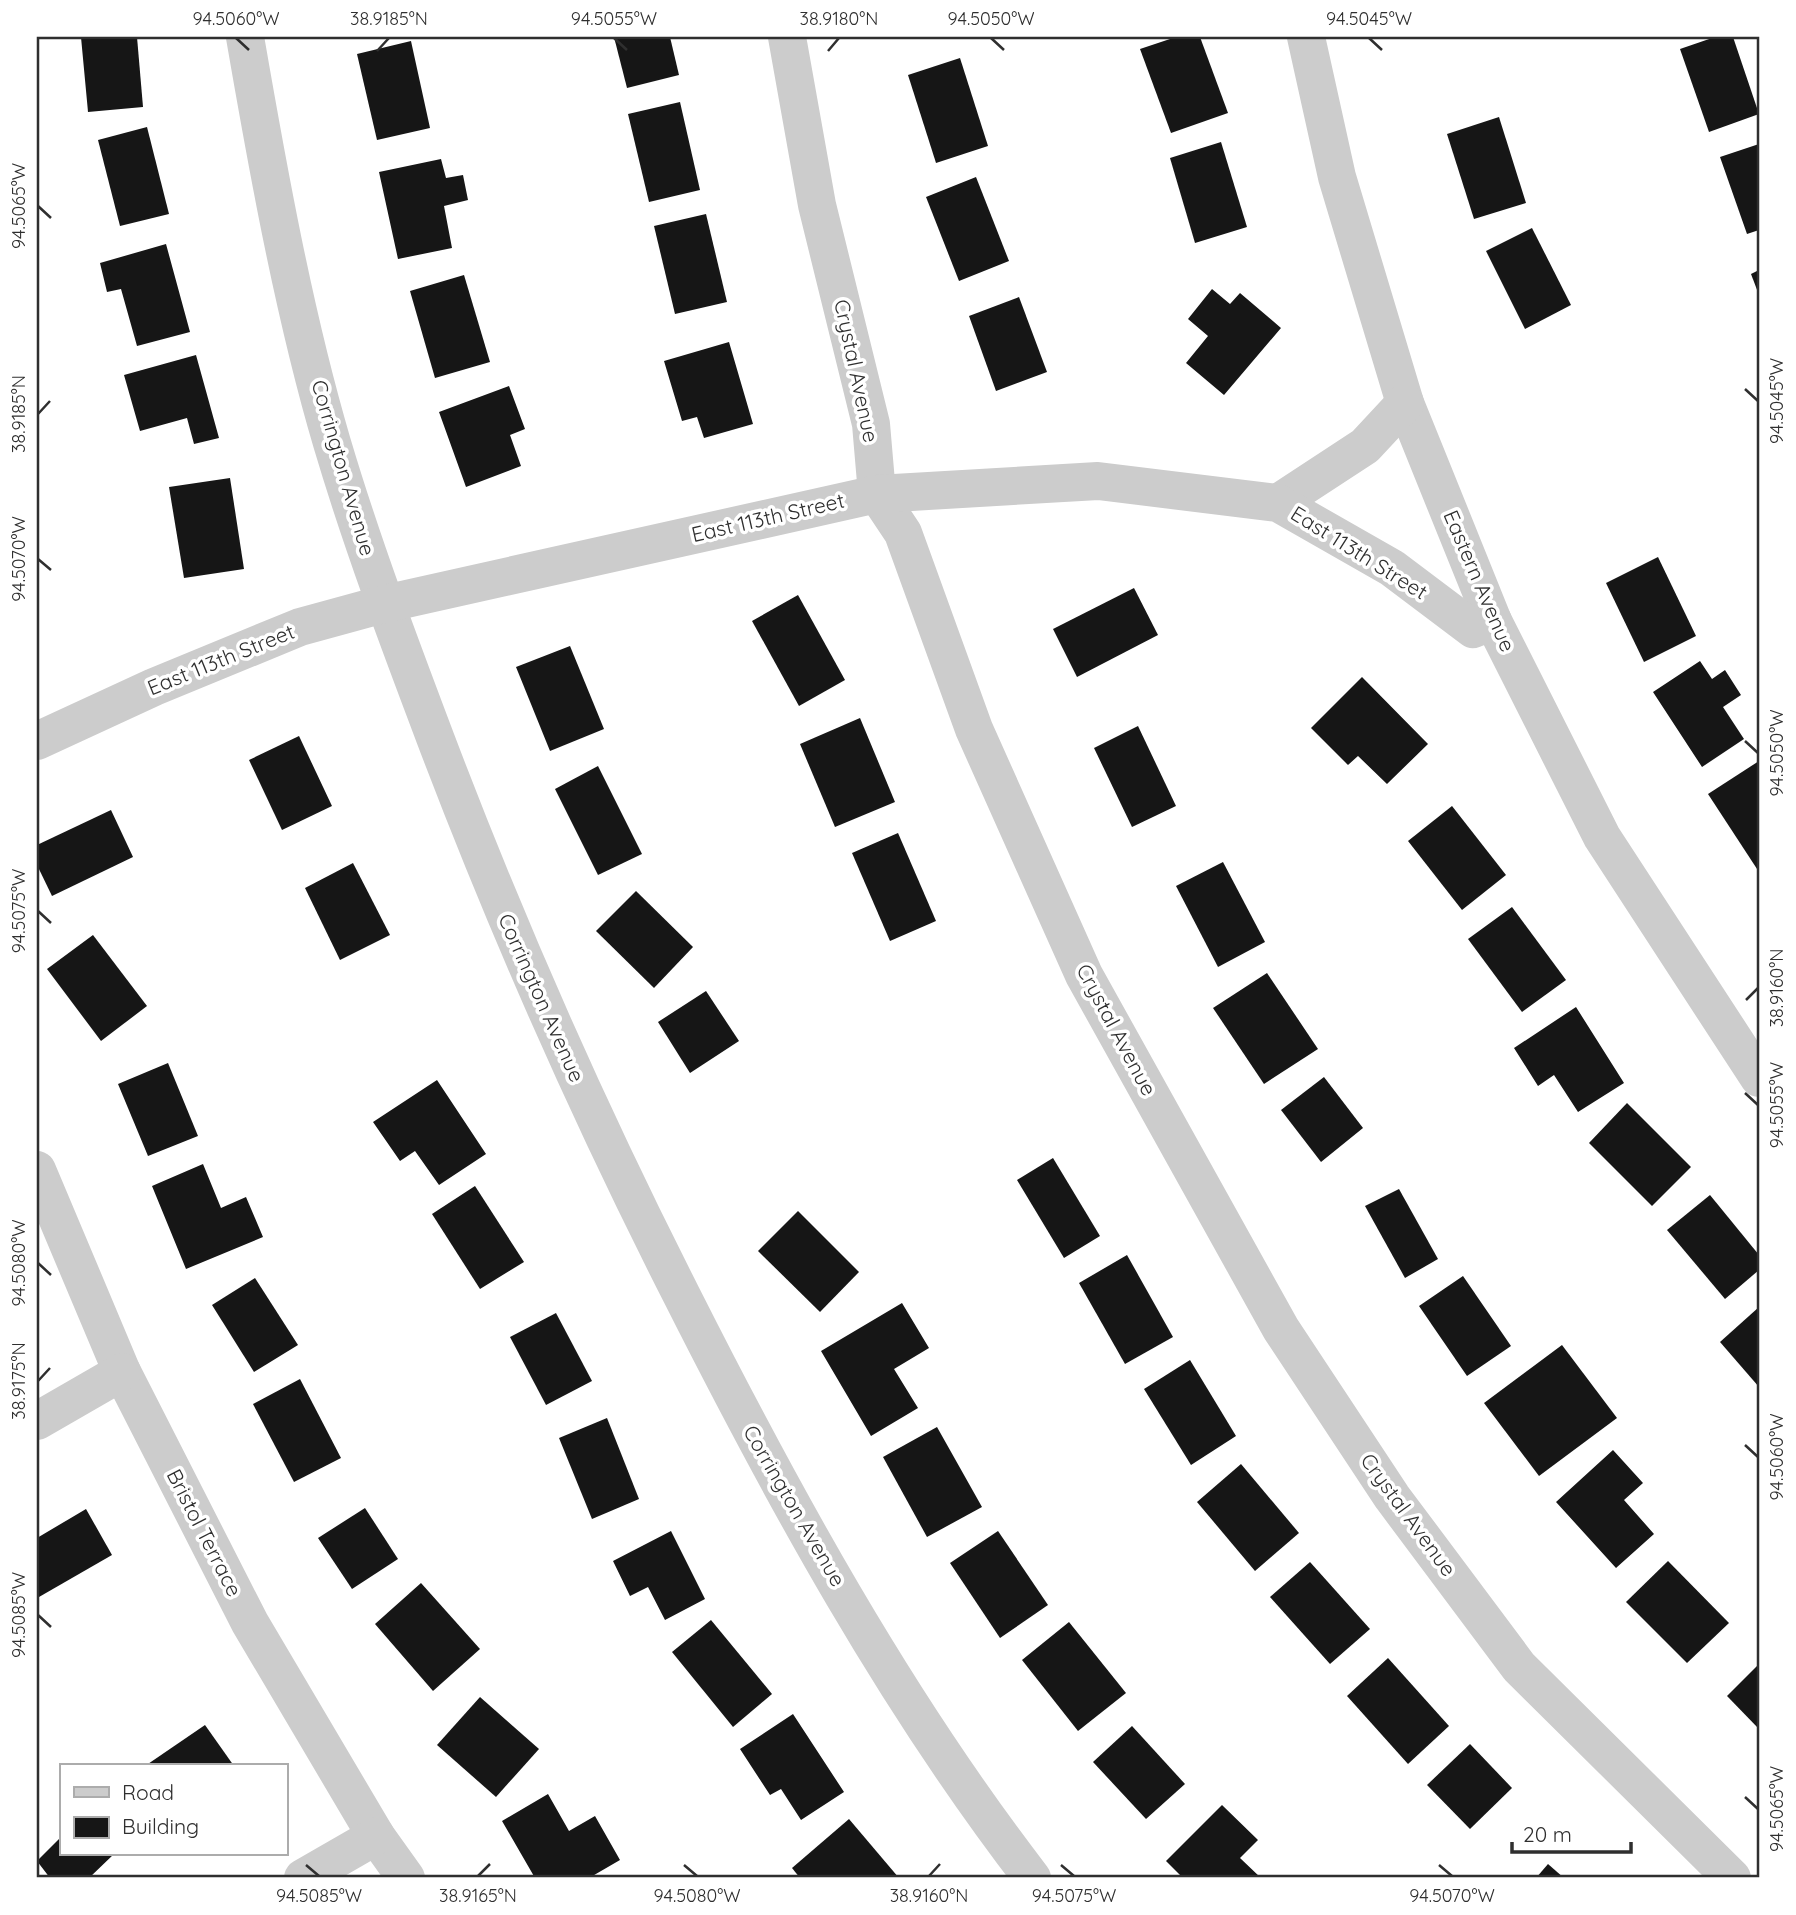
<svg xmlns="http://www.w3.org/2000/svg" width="1796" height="1915" font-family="Quicksand,sans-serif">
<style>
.building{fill:#161616}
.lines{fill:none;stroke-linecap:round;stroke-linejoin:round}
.minor{stroke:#ccc;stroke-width:38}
.ticks{fill:none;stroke:#2f2f2f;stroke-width:2.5}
.labels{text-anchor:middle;stroke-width:7;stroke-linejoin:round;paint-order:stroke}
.street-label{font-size:21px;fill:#2f2f2f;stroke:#fff}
.neatline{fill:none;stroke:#2f2f2f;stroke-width:2.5}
.ticks-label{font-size:18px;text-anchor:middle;fill:#2f2f2f}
</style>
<rect width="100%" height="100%" fill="#fff"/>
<g class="building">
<path d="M81 37H137L143 107 88 112Z"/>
<path d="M614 37H670L679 75 627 88Z"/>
<path d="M1176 37H1200L1228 113 1171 133 1140 49Z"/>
<path d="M1715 37H1733L1759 114 1709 132 1680 49Z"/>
<path d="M411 41 430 128 377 140 357 54Z"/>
<path d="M960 58 988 146 936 163 908 75Z"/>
<path d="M680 102 700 190 649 202 628 114Z"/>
<path d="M1499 117 1526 203 1474 219 1447 134Z"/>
<path d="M147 127 169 214 120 226 98 140Z"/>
<path d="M1221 142 1247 227 1195 243 1170 158Z"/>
<path d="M1759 144V230L1747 234 1720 157Z"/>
<path d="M441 159 446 178 463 175 468 200 444 206 452 248 398 259 379 172Z"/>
<path d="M976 177 1009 261 959 281 926 197Z"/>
<path d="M706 214 727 302 675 314 654 226Z"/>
<path d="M1532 228 1571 305 1525 329 1486 251Z"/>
<path d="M166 244 190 332 137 346 121 289 107 292 100 263Z"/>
<path d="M1759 270V295L1751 274Z"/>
<path d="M464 275 490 362 435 378 410 291Z"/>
<path d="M1212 289 1230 304 1240 293 1281 328 1224 395 1186 363 1208 336 1188 319Z"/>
<path d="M1019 297 1047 372 996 391 969 316Z"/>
<path d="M729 342 753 424 704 438 697 417 682 421 664 361Z"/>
<path d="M196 355 219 438 194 444 187 418 140 431 124 375Z"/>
<path d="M509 386 525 429 510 435 521 466 466 487 439 412Z"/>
<path d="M230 478 244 569 184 578 169 487Z"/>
<path d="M1658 557 1696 636 1644 662 1606 583Z"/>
<path d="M1134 588 1158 635 1077 677 1053 629Z"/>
<path d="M798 595 845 680 799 706 752 621Z"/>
<path d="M570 646 604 729 550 751 516 667Z"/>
<path d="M1700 661 1712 679 1725 670 1741 695 1723 707 1744 739 1702 767 1653 692Z"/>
<path d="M1362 677 1428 744 1387 784 1358 756 1348 765 1311 728Z"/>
<path d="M860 718 895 802 835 827 800 744Z"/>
<path d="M1138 726 1176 806 1132 827 1094 748Z"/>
<path d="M299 736 332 806 282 830 249 760Z"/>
<path d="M1759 761V872L1708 794Z"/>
<path d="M598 766 642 854 598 875 555 789Z"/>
<path d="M1452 806 1506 875 1462 910 1408 841Z"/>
<path d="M111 810 133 857 52 896 37 865V845Z"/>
<path d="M898 833 936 921 890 941 852 853Z"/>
<path d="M1223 862 1265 942 1218 967 1176 886Z"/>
<path d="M353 863 390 935 340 960 305 888Z"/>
<path d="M636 891 693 947 654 988 596 931Z"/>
<path d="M1512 907 1566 980 1522 1012 1468 939Z"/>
<path d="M93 935 147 1006 101 1041 47 969Z"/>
<path d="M1267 973 1318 1049 1264 1084 1213 1008Z"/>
<path d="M706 991 739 1041 690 1073 658 1022Z"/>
<path d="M1576 1007 1624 1083 1578 1112 1554 1075 1538 1086 1514 1048Z"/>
<path d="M168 1063 198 1136 148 1156 118 1084Z"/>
<path d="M1324 1077 1363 1128 1321 1162 1281 1110Z"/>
<path d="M437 1080 486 1154 439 1185 415 1151 400 1161 373 1122Z"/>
<path d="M1627 1103 1691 1167 1652 1206 1589 1143Z"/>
<path d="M1053 1158 1100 1236 1064 1258 1017 1180Z"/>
<path d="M203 1164 221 1208 246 1197 263 1237 186 1269 152 1186Z"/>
<path d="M475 1186 524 1262 480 1289 432 1214Z"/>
<path d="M1399 1189 1438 1259 1405 1278 1365 1206Z"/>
<path d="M1710 1195 1759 1255V1270L1725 1299 1667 1230Z"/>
<path d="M798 1211 859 1272 820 1312 758 1251Z"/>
<path d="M1127 1255 1173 1337 1125 1364 1079 1283Z"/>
<path d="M1463 1276 1511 1346 1467 1376 1419 1306Z"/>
<path d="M255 1278 298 1345 254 1372 212 1305Z"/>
<path d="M902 1303 929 1348 894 1369 918 1408 871 1436 821 1351Z"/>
<path d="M1759 1307V1387L1720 1342Z"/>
<path d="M556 1313 592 1381 546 1405 510 1337Z"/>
<path d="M1562 1345 1617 1418 1539 1476 1484 1403Z"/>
<path d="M1190 1360 1236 1436 1191 1465 1144 1389Z"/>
<path d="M300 1379 341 1458 294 1482 253 1404Z"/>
<path d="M607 1418 639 1499 592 1519 559 1438Z"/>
<path d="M937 1427 982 1507 927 1537 883 1457Z"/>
<path d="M1613 1450 1643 1483 1624 1500 1654 1534 1616 1568 1556 1502Z"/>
<path d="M1241 1464 1299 1533 1255 1571 1197 1502Z"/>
<path d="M365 1508 398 1559 352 1589 318 1538Z"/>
<path d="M86 1509 112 1555 39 1597 37 1538Z"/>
<path d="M671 1531 705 1599 665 1620 648 1587 630 1596 613 1561Z"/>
<path d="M998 1531 1048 1605 1000 1638 950 1563Z"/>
<path d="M1668 1561 1729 1623 1687 1663 1626 1602Z"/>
<path d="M1310 1562 1370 1629 1330 1664 1270 1597Z"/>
<path d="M421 1583 480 1649 433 1691 375 1624Z"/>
<path d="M711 1620 772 1694 733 1727 672 1652Z"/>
<path d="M1069 1622 1126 1693 1078 1731 1022 1660Z"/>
<path d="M1388 1658 1449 1726 1408 1764 1347 1696Z"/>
<path d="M1759 1664V1729L1727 1696Z"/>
<path d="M480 1697 539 1749 496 1797 437 1745Z"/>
<path d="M793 1714 844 1792 801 1820 781 1789 770 1795 740 1749Z"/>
<path d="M205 1725 234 1766H145Z"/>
<path d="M1132 1726 1185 1784 1146 1819 1093 1762Z"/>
<path d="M1470 1744 1512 1788 1470 1829 1427 1785Z"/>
<path d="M548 1794 569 1831 595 1816 620 1860 589 1878H535L502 1821Z"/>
<path d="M1222 1805 1258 1840 1240 1858 1261 1878H1183L1166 1861Z"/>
<path d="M849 1819 899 1878H800L792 1868Z"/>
<path d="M61 1837V1854H114L89 1878H50L37 1861Z"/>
<path d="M1548 1864 1564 1878H1536Z"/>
</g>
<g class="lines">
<g class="minor">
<path d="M245 37C268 170 294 314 332 443 362 544 399 642 436 740 508 930 590 1115 682 1296 784 1498 894 1699 1032 1878"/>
<path d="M787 37 817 205 871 424 877 494 903 533 974 729 1084 975 1281 1329 1392 1497 1519 1667 1732 1878"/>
<path d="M1306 37 1337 177 1405 403 1493 621 1602 837 1759 1078"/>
<path d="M1278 503 1365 446 1405 403"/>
<path d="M37 741 154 687 300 627 384 604 877 494 1098 481 1278 503 1392 568 1473 629 1493 621"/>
<path d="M37 1170 122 1372 250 1623 376 1836 406 1878"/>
<path d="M37 1421 122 1372"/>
<path d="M303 1878 376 1836"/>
</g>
</g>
<path class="ticks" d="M236 38 249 50M614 38 627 50M991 38 1004 50M1369 38 1382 50M377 51 389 38M828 51 839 38M38 206 51 218M1745 389 1758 401M38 414 50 401M38 559 51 570M1745 741 1758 753M38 911 51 923M1746 1000 1758 988M1745 1093 1758 1105M38 1263 51 1275M38 1381 50 1368M1745 1445 1758 1457M38 1615 51 1627M1745 1797 1758 1809M306 1865 319 1876M684 1865 697 1876M1061 1865 1074 1876M1439 1865 1452 1876M478 1876 490 1864M929 1876 940 1864"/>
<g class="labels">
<g class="street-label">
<text transform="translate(856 371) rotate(78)" y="7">Crystal Avenue</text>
<text transform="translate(343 468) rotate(74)" y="7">Corrington Avenue</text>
<text transform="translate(768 518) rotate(-13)" y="7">East 113th Street</text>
<text transform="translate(1359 553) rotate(32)" y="7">East 113th Street</text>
<text transform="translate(1479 581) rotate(67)" y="7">Eastern Avenue</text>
<text transform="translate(221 660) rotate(-22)" y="7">East 113th Street</text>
<text transform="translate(541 998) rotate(66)" y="7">Corrington Avenue</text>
<text transform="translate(1116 1030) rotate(62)" y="7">Crystal Avenue</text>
<text transform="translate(794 1506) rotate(60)" y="7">Corrington Avenue</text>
<text transform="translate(1408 1515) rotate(54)" y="7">Crystal Avenue</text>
<text transform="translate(204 1533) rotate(63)" y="7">Bristol Terrace</text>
</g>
</g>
<rect width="1796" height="1915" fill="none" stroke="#ffffff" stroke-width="77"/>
<rect x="60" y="1764" width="228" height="91" fill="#ffffff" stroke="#acacac" stroke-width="2"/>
<rect x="74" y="1787" width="35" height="10" fill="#cccccc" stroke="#acacac" stroke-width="2"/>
<text x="122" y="1800" font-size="21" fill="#2f2f2f">Road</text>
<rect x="74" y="1817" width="35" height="21" fill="#161616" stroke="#acacac" stroke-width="2"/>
<text x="122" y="1834" font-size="21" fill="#2f2f2f">Building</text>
<path d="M1512 1842v10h119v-10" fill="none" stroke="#2f2f2f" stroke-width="3.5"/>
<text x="1523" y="1842" font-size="21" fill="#2f2f2f" stroke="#ffffff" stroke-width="5" paint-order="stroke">20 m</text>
<rect x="38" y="38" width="1720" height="1838" class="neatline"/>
<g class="ticks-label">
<text x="236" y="25">94.5060°W</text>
<text x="389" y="25">38.9185°N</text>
<text x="614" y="25">94.5055°W</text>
<text x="839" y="25">38.9180°N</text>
<text x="991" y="25">94.5050°W</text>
<text x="1369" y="25">94.5045°W</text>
<text transform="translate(19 206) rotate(-90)" y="6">94.5065°W</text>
<text transform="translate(1777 401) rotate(-90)" y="6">94.5045°W</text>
<text transform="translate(19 414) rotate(-90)" y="6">38.9185°N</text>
<text transform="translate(19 559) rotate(-90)" y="6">94.5070°W</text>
<text transform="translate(1777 753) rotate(-90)" y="6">94.5050°W</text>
<text transform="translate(19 911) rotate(-90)" y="6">94.5075°W</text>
<text transform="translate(1777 988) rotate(-90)" y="6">38.9160°N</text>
<text transform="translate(1777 1105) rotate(-90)" y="6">94.5055°W</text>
<text transform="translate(19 1263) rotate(-90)" y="6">94.5080°W</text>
<text transform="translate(19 1381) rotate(-90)" y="6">38.9175°N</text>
<text transform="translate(1777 1457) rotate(-90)" y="6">94.5060°W</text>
<text transform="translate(19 1615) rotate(-90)" y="6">94.5085°W</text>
<text transform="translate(1777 1809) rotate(-90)" y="6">94.5065°W</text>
<text x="319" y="1902">94.5085°W</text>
<text x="478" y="1902">38.9165°N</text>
<text x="697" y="1902">94.5080°W</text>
<text x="929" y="1902">38.9160°N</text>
<text x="1074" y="1902">94.5075°W</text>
<text x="1452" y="1902">94.5070°W</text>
</g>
</svg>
